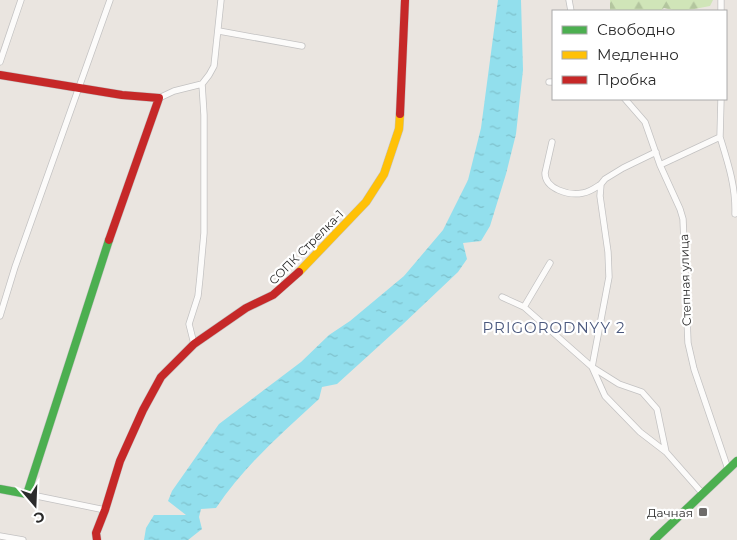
<svg xmlns="http://www.w3.org/2000/svg" width="737" height="540" font-family="Montserrat,sans-serif">
<defs>
<pattern id="forest-firs" width="22" height="20" patternUnits="userSpaceOnUse" patternTransform="scale(1.25)"><rect width="22" height="20" fill="#d0e5b8"/><path d="M5 1l3.5 6h-7zM16 11l3.5 6h-7z" fill="#b3c59e"/></pattern>
<pattern id="water-ripples" width="26" height="14" patternUnits="userSpaceOnUse" patternTransform="scale(1.25)"><rect width="26" height="14" fill="#92dfed"/><path d="M2 4q2-2 4 0t4 0M15 11q2-2 4 0t4 0" fill="none" stroke="#7ec0cb"/></pattern>
</defs>
<rect width="100%" height="100%" fill="#eae5e0"/>
<path fill="url(#forest-firs)" d="M610,0h103l-3,6c-16,3 -31,7 -46,2l-4,3h-22l-1,-1 -27,1z"/>
<path fill="url(#water-ripples)" d="M498,0h23l2,70 -7,64 -10,40 -16,52 -9,15 -18,2 4,16 -9,13 -56,53 -65,59 -15,3 -3,12c-37,34 -75,67 -103,109l-15,1 -2,8 3,12 -14,11h-44l2,-12 8,-13h32l-18,-14 4,-10 47,-67 82,-62 28,-27 21,-14 54,-45 39,-46 25,-50 13,-52z"/>
<g fill="none" stroke-linecap="round" stroke-linejoin="round">
<defs>
<path id="street" d="M569,0l2,11
M721,0v11
M219,31l83,15
M0,62l21,-62
M549,82h4
M159,98l15,-7 28,-7 7,-9 5,-9 7,-66
M625,99l20,23 15,43 20,44 3,10 5,124 6,26 34,100
M720,137c8,26 16,50 15,77
M552,142l-7,31c0,16 24,23 38,20 7,-1 12,-5 18,-9
M656,152l-33,16 -18,11 -4,5 -1,12 8,56 1,25 -17,90 13,29 35,36 26,20
M660,165l60,-28 1,-38
M502,297l22,10 68,60 27,17 23,8 15,17 9,43 37,42
M524,307l26,-44
M0,316l15,-49 95,-267
M194,344l-5,-20 9,-28 2,-19 4,-44v-118l-2,-31
M27,494l78,16
M0,536l23,4"/>
<path id="fast" d="M0,489l27,5 82,-254
M654,540l83,-79"/>
<path id="slow" d="M299,272l67,-70 18,-28 15,-45 1,-15"/>
<path id="jam" d="M0,75l122,20 37,3 -50,142
M400,114l5,-114
M97,540l-1,-7 9,-23 15,-49 23,-51 18,-33 33,-33 52,-36 27,-13 26,-23"/>
</defs>
<use href="#street" stroke="#c3c2c2" stroke-width="7"/>
<use href="#fast" stroke="#c3c2c2" stroke-width="9"/>
<use href="#slow" stroke="#c3c2c2" stroke-width="9"/>
<use href="#jam" stroke="#c3c2c2" stroke-width="9"/>
<use href="#street" stroke="#fcfbfa" stroke-width="5.5"/>
<use href="#fast" stroke="#4caf50" stroke-width="8"/>
<use href="#slow" stroke="#ffc107" stroke-width="8"/>
<use href="#jam" stroke="#c62828" stroke-width="8"/>
</g>
<rect fill="#6e6c6a" stroke="#fff" stroke-width="2" x="698" y="507" width="10" height="10" rx="2.5"/>
<g text-anchor="middle" dominant-baseline="central" stroke-width="4.5" stroke-linejoin="round" paint-order="stroke">
<g font-size="12" fill="#2b2b2b" stroke="#fff">
<text transform="translate(306 247) rotate(-45)">СОПК Стрелка-1</text>
<text transform="translate(685 280) rotate(-92)">Степная улица</text>
</g>
<g font-size="12" fill="#2b2b2b" stroke="#fff" text-anchor="end">
<text x="693" y="512">Дачная</text>
</g>
<g font-size="15" letter-spacing="1" fill="#4a587d" stroke="#fff">
<text x="554" y="327">PRIGORODNYY 2</text>
</g>
</g>
<rect x="552" y="10" width="175" height="90" fill="#ffffff" stroke="#aaaaaa"/>
<rect x="562" y="26" width="25" height="8" fill="#4caf50" stroke="#aaaaaa"/>
<text x="597" y="35" font-size="15" fill="#2b2b2b">Свободно</text>
<rect x="562" y="51" width="25" height="8" fill="#ffc107" stroke="#aaaaaa"/>
<text x="597" y="60" font-size="15" fill="#2b2b2b">Медленно</text>
<rect x="562" y="76" width="25" height="8" fill="#c62828" stroke="#aaaaaa"/>
<text x="597" y="85" font-size="15" fill="#2b2b2b">Пробка</text>
<g transform="translate(35 505) rotate(161)" stroke="#ffffff" stroke-width="4" paint-order="stroke">
<path d="M0-4L9 19L0 12L-9 19Z" fill="#2b2b2b"/>
<text y="-8" font-size="14" font-weight="bold" text-anchor="middle" fill="#2b2b2b">С</text>
</g>
</svg>
